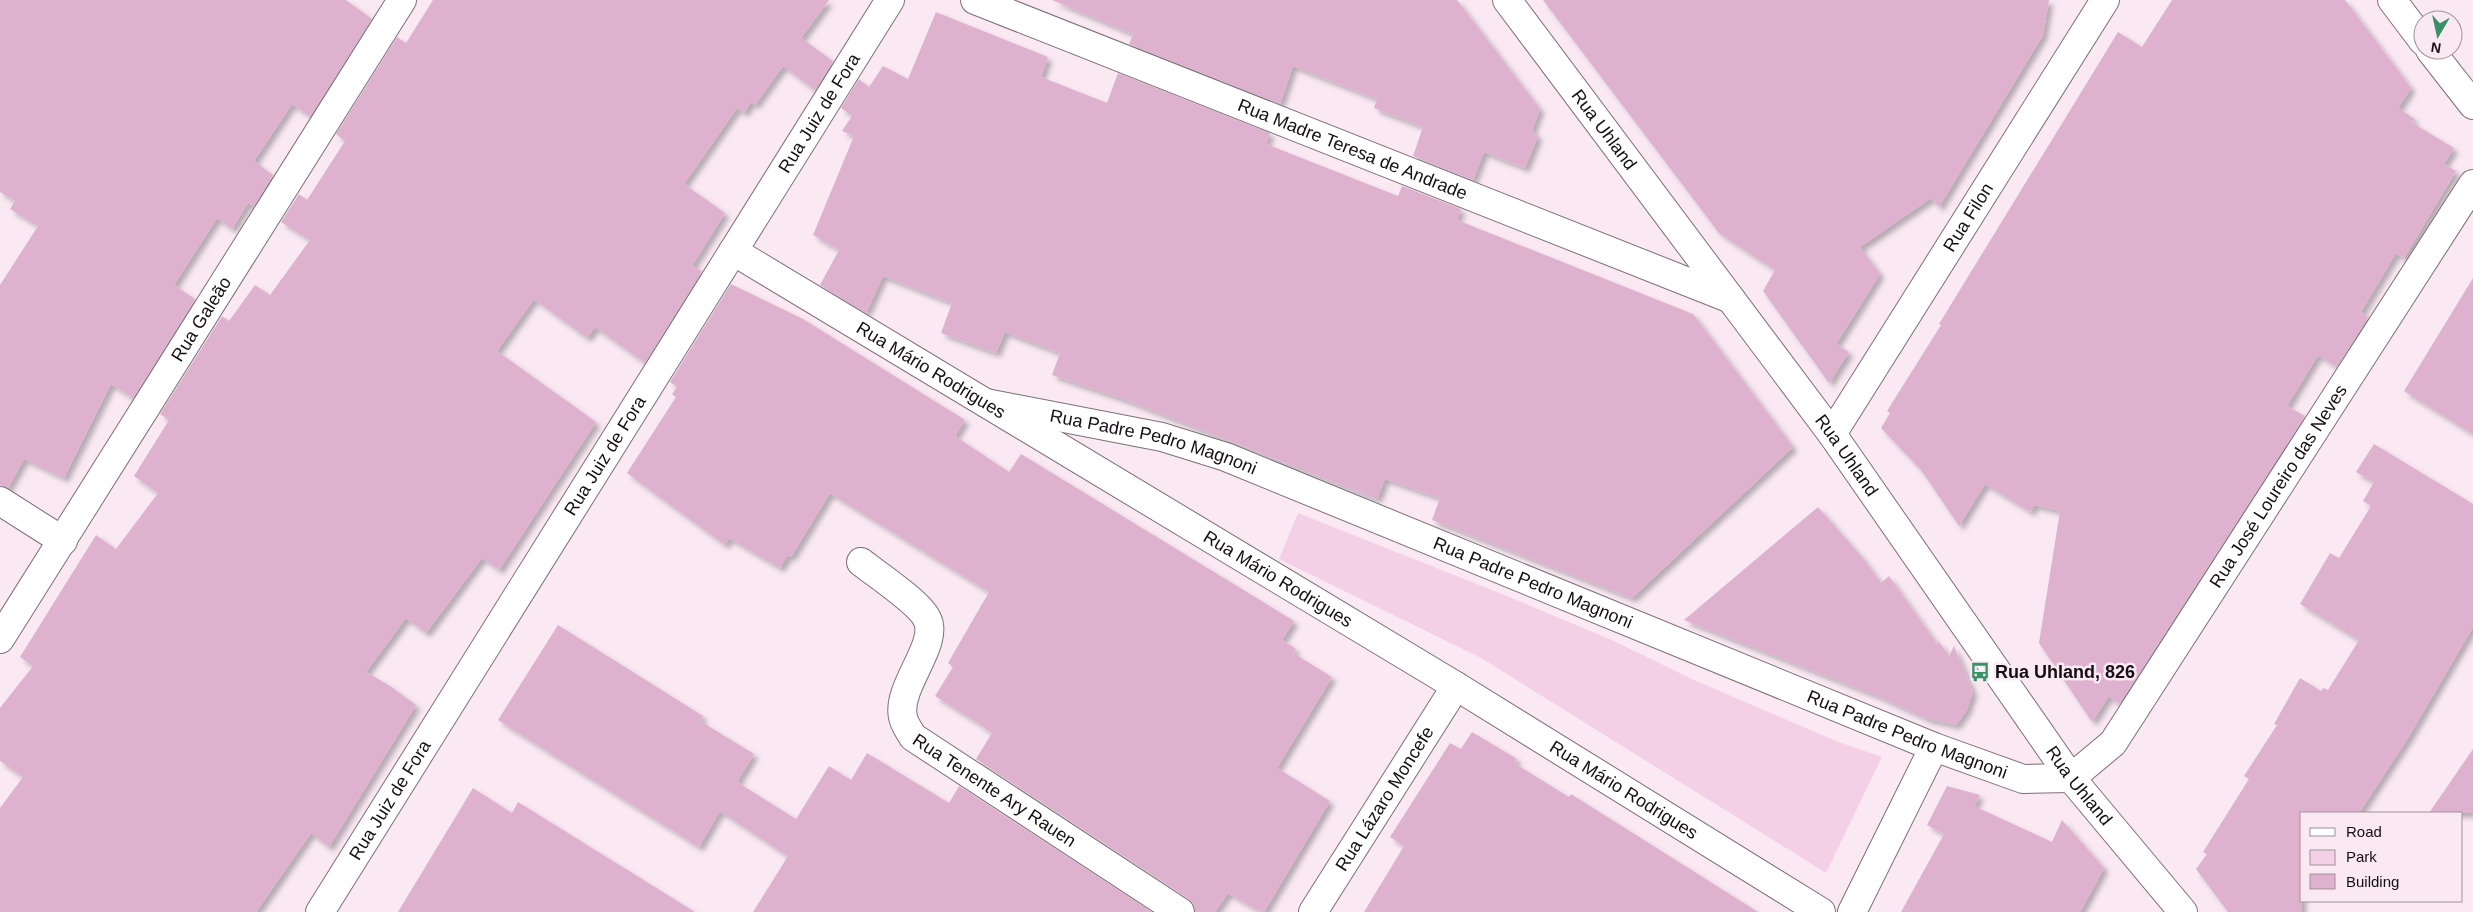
<svg xmlns="http://www.w3.org/2000/svg" width="2473" height="912" font-family="Arial,sans-serif">
<defs>
<filter id="shadow"><feDropShadow dx="4.5" dy="4.5" stdDeviation="2.5" flood-color="#0004"/></filter>
</defs>
<rect width="100%" height="100%" fill="#fae9f3"/>
<path fill="#f4d0e7" d="M1298,513l209,83 107,45 78,38 144,62 46,16 -56,116 -345,-215 -202,-99z"/>
<path fill="#deb1cf" filter="url(#shadow)" d="M0,0h346l26,19 -62,97 -18,-12 -38,57 19,14 -19,31 -6,-3 -16,26 -15,-11 -43,67 21,14 -62,99 -22,-14 -47,94 -40,-19 -16,29 -8,-3v-200l38,-59 -28,-17 5,-8 -15,-9z
M433,0h396l-28,38 32,23 -18,29 -32,-24 -28,39 -4,-3 -7,11 -7,-5 -53,76 41,29 -33,53 10,5 -57,92 -50,-36 -8,11 -53,-39 -37,52 99,71 -97,148 -17,-12 -56,75 -20,-15 -40,54 24,14 26,19 -87,142 -18,-14 -55,79h-256v-104l23,-31 -23,-16v-53l33,-42 -13,-9 76,-122 20,14 42,-56 -24,-17 35,-56 -9,-6 62,-98 7,5 26,-36 15,10 40,-55 -29,-18 18,-28 8,6 38,-59 -9,-7 61,-97 9,6z
M1052,0h405l83,109 -8,21 6,6 -13,32 -41,-16 -11,28 -60,-24 10,-29 -49,-19 3,-9 -84,-33 -13,38 -151,-60 4,-10z
M1543,0h506l-6,35 -104,172 -8,-9 -71,49 20,27 -44,70 13,8 -20,31 -66,-92 12,-21 -56,-37z
M2172,0h173l66,88 -13,20 17,11 -4,3 43,26 -10,16 12,7 -52,87 -8,-5 -35,59 7,5 -31,50 -19,-12 -31,51 18,10 -186,288 -10,-8 -17,26 -53,-79 21,-132 -26,-6 -3,7 -46,-28 -26,42 -38,-56 -40,-42 9,-15 -3,-2 54,-86 -2,-1 179,-292 24,15z
M936,12l112,45 -7,20 66,26 11,-30 152,60 -4,11 132,52 4,-10 59,23 -4,11 236,94 100,133 -161,151 -200,-78 8,-22 -55,-19 -8,20 -251,-99 -74,-25 8,-22 -55,-21 -9,21 -55,-20 11,-30 -69,-27 -17,37 -46,-28 19,-35 -26,-15 41,-99 -12,-5 10,-15 -11,-8 18,-29 10,8 14,-21 25,13z
M2473,278v156l-69,-43z
M731,284l72,35 162,101 -10,16 54,36 12,-18 273,167 -12,19 14,9 -3,4 39,24 -55,91 53,33 -66,111h-3l-33,-19 -13,19h-20l-1,-7 -5,-6 -213,-140 16,-26 -12,-8v-1l-45,-28 18,-29 -5,-4 41,-71 -159,-99 -39,64 -3,-2 -8,13 -51,-30 -4,7 -98,-72 49,-76 -4,-3 5,-7 -7,-5z
M2374,444l99,60v123l-65,111 -49,75h-57v99h-74l-32,-43 11,-15 -4,-2 46,-73 -5,-3 33,-51 -3,-1 26,-46 21,13 2,-3 5,2 31,-50 -59,-36 30,-51 9,5 32,-52 -8,-5 11,-19 -18,-10z
M1818,507l44,50 19,26 8,-7 48,68 2,-2 10,14 5,-10 19,46 -6,18 -11,15 -28,-6 -48,-22 -196,-77z
M558,625l145,91 -3,5 54,33 -17,28 59,37 33,-53 22,14 16,-27 82,50 10,-17 193,126h-399l35,-56 -68,-45 -21,36 -201,-127z
M1472,732l45,27 -3,4 55,34 2,-3 187,118h-394l40,-66 -14,-9 60,-94 11,6z
M2473,749v64h-44z
M1947,786l33,9 -6,11 78,36 10,-22 42,48 -24,44h-179l43,-78 -17,-9z
M473,788l39,25 6,-11 177,110h-297z"/>
<g fill="none" stroke-linecap="round" stroke-linejoin="round">
<defs>
<g id="street">
<path id="s1" d="M975,0l756,299"/>
<path d="M2392,0l31,41"/>
<path d="M2430,50l43,55"/>
<path id="s2" d="M733,251l723,435 365,226"/>
<path id="s3" d="M986,403l176,34 64,20 708,290 89,32 48,-1 42,-35 360,-559"/>
<path id="s4" d="M1832,434l273,-434"/>
<path d="M0,501l63,40"/>
<path id="s5" d="M861,562c15,12 59,41 66,57 13,25 -31,68 -24,98 1,7 6,13 10,20l267,175"/>
<path id="s6" d="M0,639l402,-639"/>
<path id="s7" d="M1313,912l143,-226"/>
<path d="M1852,912l82,-165"/>
</g>
<g id="secondary">
<path id="s8" d="M1507,0l325,434 239,344 112,134"/>
<path id="s9" d="M320,912l570,-912"/>
</g>
</defs>
<use href="#street" stroke="#7d6e78" stroke-width="30"/>
<use href="#secondary" stroke="#7d6e78" stroke-width="30"/>
<use href="#street" stroke="#fff" stroke-width="28"/>
<use href="#secondary" stroke="#fff" stroke-width="28"/>
</g>
<defs>
<symbol id="bus-bare" viewBox="-9 -9 18 18"><path d="M-5-6H5V4H4V6H2V4H-2V6H-4V4H-5ZM-3.5-4V0h7V-4ZM-3.5 1.2v1.5H-2V1.2ZM2 1.2v1.5H3.5V1.2Z" fill="#399167" stroke="#fae9f3" stroke-width="2.5" paint-order="stroke"/></symbol>
</defs>
<g fill-rule="evenodd">
<use href="#bus-bare" x="1966" y="658" width="28" height="28"/>
</g>
<g text-anchor="middle" dominant-baseline="central" stroke-width="5" stroke-linejoin="round" paint-order="stroke">
<g font-size="18" fill="#140f12" stroke="#fae9f3">
<text stroke="none"><textPath href="#s9" startOffset="942">Rua Juiz de Fora</textPath></text>
<text stroke="none"><textPath href="#s8" startOffset="162">Rua Uhland</textPath></text>
<text stroke="none"><textPath href="#s1" startOffset="406">Rua Madre Teresa de Andrade</textPath></text>
<text stroke="none"><textPath href="#s4" startOffset="256">Rua Filon</textPath></text>
<text stroke="none"><textPath href="#s6" startOffset="378">Rua Galeão</textPath></text>
<text stroke="none"><textPath href="#s2" startOffset="231">Rua Mário Rodrigues</textPath></text>
<text stroke="none"><textPath href="#s3" startOffset="172">Rua Padre Pedro Magnoni</textPath></text>
<text stroke="none"><textPath href="#s8" startOffset="568">Rua Uhland</textPath></text>
<text stroke="none"><textPath href="#s9" startOffset="538">Rua Juiz de Fora</textPath></text>
<text stroke="none"><textPath href="#s3" startOffset="1514">Rua José Loureiro das Neves</textPath></text>
<text stroke="none"><textPath href="#s2" startOffset="636">Rua Mário Rodrigues</textPath></text>
<text stroke="none"><textPath href="#s3" startOffset="578">Rua Padre Pedro Magnoni</textPath></text>
<text stroke="none"><textPath href="#s3" startOffset="982">Rua Padre Pedro Magnoni</textPath></text>
<text stroke="none"><textPath href="#s8" startOffset="972">Rua Uhland</textPath></text>
<text stroke="none"><textPath href="#s5" startOffset="311">Rua Tenente Ary Rauen</textPath></text>
<text stroke="none"><textPath href="#s2" startOffset="1041">Rua Mário Rodrigues</textPath></text>
<text stroke="none"><textPath href="#s7" startOffset="134">Rua Lázaro Moncefe</textPath></text>
<text stroke="none"><textPath href="#s9" startOffset="132">Rua Juiz de Fora</textPath></text>
</g>
<g font-size="18" font-weight="bold" fill="#140f12" stroke="#fae9f3" text-anchor="start">
<text x="1995" y="672">Rua Uhland, 826</text>
</g>
</g>
<rect x="2300" y="812" width="162" height="90" fill="#fae9f3" stroke="#9e9299"/>
<rect x="2310" y="828" width="25" height="8" fill="#ffffff" stroke="#9e9299"/>
<text x="2346" y="837" font-size="15" fill="#140f12">Road</text>
<rect x="2310" y="850" width="25" height="15" fill="#f4d0e7" stroke="#9e9299"/>
<text x="2346" y="862" font-size="15" fill="#140f12">Park</text>
<rect x="2310" y="874" width="25" height="15" fill="#deb1cf" stroke="#9e9299"/>
<text x="2346" y="887" font-size="15" fill="#140f12">Building</text>
<g transform="translate(2438 35) rotate(189)"><circle r="24" fill="#fae9f3" stroke="#9e9299"/>
<path d="M0-4L9 19L0 12L-9 19Z" fill="#399167"/>
<text y="-8" font-size="14" font-weight="bold" text-anchor="middle" fill="#140f12">N</text>
</g>
</svg>
